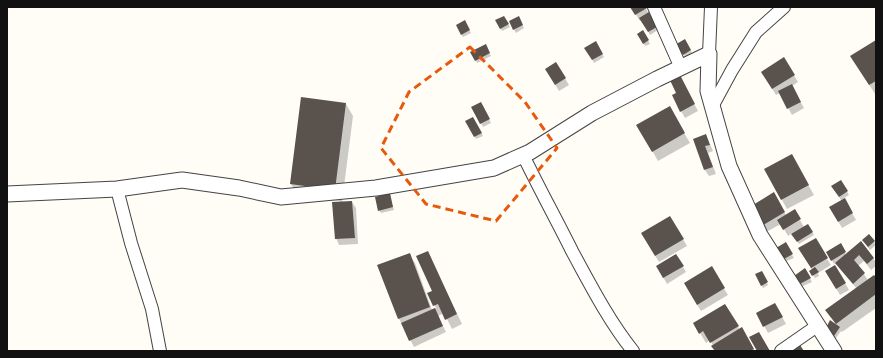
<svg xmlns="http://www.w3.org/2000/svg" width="883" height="358" font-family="'Libre Baskerville',serif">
<rect width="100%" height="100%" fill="#fffdf5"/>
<path fill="#0003" d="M631,7h14l13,23 -8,5 -8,-15 -2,1z
M504,17l6,10 -8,4 -5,-10z
M518,17l6,11 -8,5 -6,-11z
M465,22l6,11 -8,4 -6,-11z
M643,31l7,13 -5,2 -7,-12z
M684,40l8,13 -7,4 -2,-4 -3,2 -5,-9z
M595,43l9,14 -10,6 -8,-15z
M876,43v51h-1l-18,-28z
M485,45l6,11 -14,7 -5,-10z
M784,59l14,23 -6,4 12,22 -12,7 -12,-22 -4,2 -14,-23z
M556,63l13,22 -10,6 -13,-22z
M682,81l16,30 -13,7 -4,-7 -3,-18z
M481,103l10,20 -8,4 -10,-20z
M346,104l7,12 -11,86h10l4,6 2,36 -19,1 -3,-7 4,-37 -42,-5 -7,-12z
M669,107l21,36 -32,18 -20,-36z
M473,118l10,18 -7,3 -9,-18z
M706,135l7,16 -5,2 8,21 -7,2 -4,-6 -11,-31z
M797,165l17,30 -27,14 -22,-40z
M841,182l8,13 -5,3 12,22 -14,8 -11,-20 11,-6 -5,-9z
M773,193l13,22 8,-5 10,17 4,-2 6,10 -15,9 -7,-11 -4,3 -7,-12 -17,9 -15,-25z
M389,195l5,15 -13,3 -2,-3z
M670,217l17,29 -28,16 -17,-28z
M869,235l7,10 -6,5 -5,-7z
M815,240l16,25 -13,8 1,3 -4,2 -5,-7 2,-1 -12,-21z
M860,243l16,19v4l-5,4 -7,-9 -6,5 10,14 8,-2v30l-34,24 -1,-1 -7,10 -6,-8 9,-7 -10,-16 30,-21 -17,-20 -4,-7 -2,2 -7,-12 13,-8 6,11z
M785,244l9,14 -10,4 -7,-14z
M427,252l35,72 -10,5 -8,-16 -6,3 8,16 -32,15 -15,-28 -20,-54 30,-11 6,9 17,47 4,-2 -8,-14 5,-2z
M676,255l10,17 -19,12 -10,-18z
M835,266l14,24 -9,5 -14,-24z
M711,268l17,27 -27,16 -16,-27z
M805,270l7,12 -11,5 -6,-11z
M761,272l7,13 -5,3 -7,-13z
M775,304l11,20 -18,9 -11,-20z
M725,305l15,25 1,-1 14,22h-39l-6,-11 -4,3 -12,-20z"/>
<path fill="#5a524d" d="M630,7h16l1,1 -12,7z
M649,12l8,15 -9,5 -9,-14z
M504,16l5,8 -9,5 -5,-9z
M519,16l4,9 -10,5 -4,-9z
M465,20l5,10 -9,5 -5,-10z
M643,30l6,10 -6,4 -6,-10z
M685,39l6,11 -8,5 -3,-4 -2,1 -5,-6z
M876,40v41l-7,4 -19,-29z
M596,41l7,13 -11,6 -8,-12z
M486,44l4,9 -15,8 -5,-9z
M784,57l11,18 -23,14 -11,-17z
M556,62l10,16 -11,7 -10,-16z
M679,73l16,31 -15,8 -8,-17 4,-2 -7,-15z
M792,84l9,18 -14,7 -9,-18z
M301,97l45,6 -11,87 -45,-6z
M481,102l9,17 -10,5 -9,-17z
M670,106l15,27 -33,19 -16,-27z
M473,117l9,16 -8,4 -9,-16z
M706,134l4,11 -5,1 8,21 -9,3 -11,-31z
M792,154l17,31 -28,15 -17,-31z
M841,180l7,11 -9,6 -8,-11z
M774,192l11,20 -25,15 -12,-19z
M390,193l3,14 -15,4 -3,-14z
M845,198l8,15 -15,9 -9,-15z
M352,201l3,37 -20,1 -3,-37z
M795,209l6,10 -18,11 -6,-10z
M670,216l14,23 -29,17 -14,-23z
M808,224l5,8 -16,10 -6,-8z
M869,234l6,7 -7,6 -6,-7z
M816,238l12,20 -17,10 -13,-20z
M861,241l13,17 -7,6 -8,-9 -5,5 11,13 -12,11 -18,-21z
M786,242l7,12 -11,6 -6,-12z
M841,243l5,9 -15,9 -5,-9z
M428,251l29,63 -12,6 -7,-16 -5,2 -6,-13 5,-2 -16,-35z
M410,253l20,54 -32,12 -21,-54z
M676,254l8,12 -21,12 -7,-12z
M835,265l11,18 -10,6 -11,-18z
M712,266l13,22 -28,17 -13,-22z
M815,267l4,5 -7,4 -3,-5z
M805,268l6,10 -13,7 -4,-9z
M762,271l6,11 -7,4 -6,-12z
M874,275l2,2v17l-40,30 -11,-14z
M775,303l8,14 -20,10 -7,-14z
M725,304l14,22 -29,17 -7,-12 -4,3 -6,-11z
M435,308l8,18 -34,15 -8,-18z
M830,320l10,7 -8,12 -7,-9z
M742,327l12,22 -4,2h-35l-4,-5z
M759,332l11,19h-13l-8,-14z
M800,345l4,6h-10l-1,-1z"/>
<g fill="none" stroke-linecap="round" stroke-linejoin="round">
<defs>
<path id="minor" d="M654,7l27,61
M709,54l2,-47
M712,107l20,-37 24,-38 28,-25
M523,155c16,33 33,64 49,96 19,35 37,70 61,100
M117,189l14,54 21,66 8,42
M781,351l36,-25"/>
<path id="tertiary" d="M7,194l110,-5 65,-9 57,8 42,9 95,-9 118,-20 36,-16 62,-39 65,-34 52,-25 -1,37 21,75 31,69 74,116"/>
</defs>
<use href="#minor" stroke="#444" stroke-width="14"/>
<use href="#tertiary" stroke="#444" stroke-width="17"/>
<use href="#minor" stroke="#fff" stroke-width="12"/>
<use href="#tertiary" stroke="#fff" stroke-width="15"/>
</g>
<path fill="none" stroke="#e8590c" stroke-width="3" stroke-dasharray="8 5" stroke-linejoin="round" d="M470,47l55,55 32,46 -61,73 -70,-17 -45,-56 28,-56z"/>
<rect width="883" height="358" fill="none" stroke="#111111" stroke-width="16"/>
</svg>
